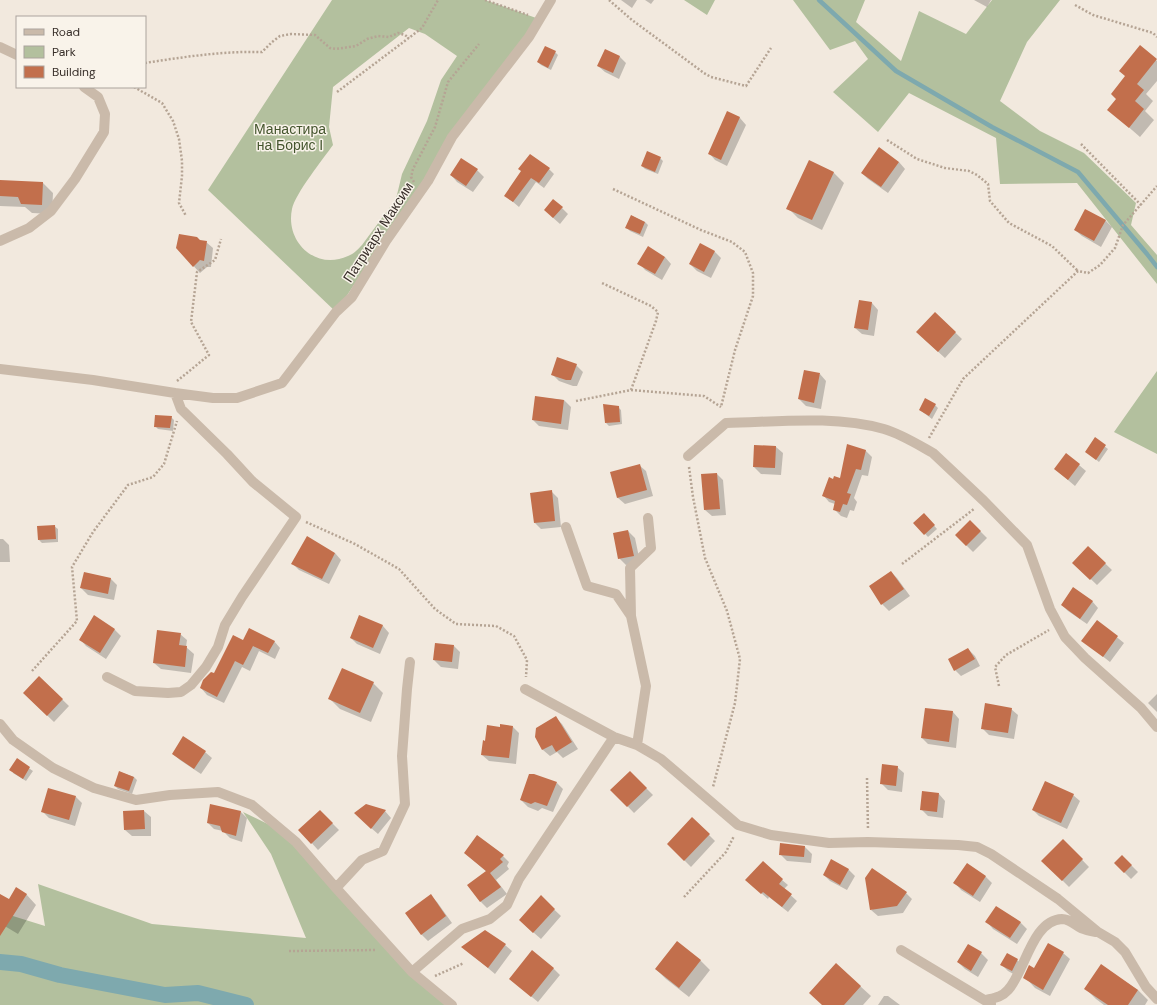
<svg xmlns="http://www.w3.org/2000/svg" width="1157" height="1005" font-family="'DM Sans',sans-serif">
<rect width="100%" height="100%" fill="#f2e9de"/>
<path fill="#b3c09e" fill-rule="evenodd" d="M332,0h153l54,19 -87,118 -116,175 -128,-122zM409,28l16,6 32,22 -16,24 -14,41 -25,53 -6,25 -34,46c-4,4 -8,9 -14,11 -32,15 -63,-14 -56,-47 3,-15 31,-50 41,-64l-4,-18 4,-40z
M684,0h31l-8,15z
M793,0h72l-9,22 45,39 18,-50 47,23 26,-34h68l-33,42 -27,59 40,30 44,22 52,50 -5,22 26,30v29l-80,-101 -77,1 -4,-46 -87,-45 -31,39 -45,-40 35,-33 -13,-18 -25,9z
M1157,371v83l-43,-22z
M243,812l39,19 167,174h-449v-93l45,14 -7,-42 114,40 154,14 -35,-84z"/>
<path fill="#0003" d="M621,0h16l-5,8z
M645,0h9l-3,4z
M974,0h17l-4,7z
M1140,46l17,15v20l-11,13 7,7 -8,10 9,9 -14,17 -31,-27 8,-11z
M605,50l15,7 6,6 -7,16 -14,-7 -7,-6z
M555,52l3,3 -7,15 -10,-5 -3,-3z
M728,113l12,5 6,7 -19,41 -12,-6 -6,-7z
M660,158l3,3 -5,13 -13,-5 -3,-3z
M462,160l15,10 7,7 -11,15 -16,-10 -6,-7z
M809,161l25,12 10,10 -22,47 -24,-12 -10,-10z
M899,162l6,7 -17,24 -20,-14 -6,-6z
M549,169l5,5 -10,14 -8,-6 -17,25 -13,-11 16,-25z
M0,181l43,2 10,10 -1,21 -20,-1 -7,-6 -25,-1z
M562,208l6,6 -8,10 -9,-8z
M1086,210l20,11 6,6 -11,20 -19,-11 -7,-6z
M632,216l13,6 3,3 -5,12 -13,-6 -3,-3z
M199,241l7,1 7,6 -2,19h-4l-7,6 -23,-25z
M700,244l15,8 6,6 -10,20 -14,-7 -7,-7z
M665,257l6,7 -9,16 -17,-10 -6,-7z
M860,301l12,2 6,7 -4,26 -12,-2 -7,-6z
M935,313l27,26 -17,19 -21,-19z
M576,365l7,7 -6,14h-4l-14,-5 -7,-7z
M820,374l6,7 -5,28 -15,-3 -7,-7z
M536,397l28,3 7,7 -3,23 -29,-4 -6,-6z
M935,405l3,3 -6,11 -12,-9z
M618,407l3,3 1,14 -13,2 -3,-3z
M171,417l3,3 -1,11 -15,-2 -3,-3z
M1095,439l13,10 -9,13 -10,-8z
M755,446l21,1 7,6 -2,22 -20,-1 -7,-7z
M865,450l7,7 -4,19 -6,-1 -8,23 3,4 -3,9 -4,-1 -3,8 -6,-2 -7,-7 1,-5 -6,-2 -6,-7 11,-15 6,-1z
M639,465l7,6 7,25 -28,8 -7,-6 -7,-25z
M1079,465l7,6 -11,15 -20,-17z
M717,474l6,6 3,35 -14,1 -7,-6z
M551,491l7,7 3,29 -20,2 -6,-6z
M924,514l13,15 -9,8 -13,-14z
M970,521l17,17 -14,14 -17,-17z
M54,526l4,3v13l-16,1 -3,-3z
M628,531l7,7 5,24 -14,3 -7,-7z
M0,539h3l6,6 1,17h-10z
M1088,547l24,23 -15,15 -23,-22z
M335,553l6,7 -12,24 -30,-14 -6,-6z
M891,572l6,6 13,18 -21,15 -7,-7 -12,-17z
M111,579l6,6 -3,15 -26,-5 -7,-7z
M1092,601l6,7 -11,16 -19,-13 -6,-6z
M94,617l21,13 6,6 -15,23 -20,-13 -6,-7z
M360,617l23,9 6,7 -9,21 -23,-10 -6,-6z
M1097,621l27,22 -14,19 -27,-21z
M180,634l7,6 -1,7 8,7 -3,19 -30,-4 -7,-6z
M274,641l6,7 -5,11 -16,-8 -9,20 -8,-4 -18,36 -17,-8 -6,-7 14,-13 28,-33z
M454,646l6,6 -2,17 -17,-2 -7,-7z
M968,649l7,7 5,10 -19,10 -6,-6z
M39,677l30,29 -15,16 -30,-29z
M373,683l10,10 -12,29 -31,-13 -10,-10z
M1157,694v18l-9,-9z
M926,709l27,3 6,7 -3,29 -28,-4 -6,-6z
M1011,709l7,6 -4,24 -25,-4 -7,-7z
M555,717l7,7 16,25 -15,9 -6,-6 -7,4 -7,-6 -7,-13z
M513,727l6,6 -3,31 -27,-3 -7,-6 4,-13 14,-14z
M205,752l7,6 -11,16 -21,-14 -7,-6z
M17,760l16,11 -7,10 -13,-8z
M897,767l7,6 -2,19 -14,-2 -7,-7z
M120,772l14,5 3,3 -5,14 -14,-5 -3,-3z
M630,772l23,23 -19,18 -22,-23z
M557,783l6,6 -10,23 -11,-4 -4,3 -10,-4 -7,-7z
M939,794l6,7 -2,17 -15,-2 -7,-7z
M1073,795l7,6 -13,28 -28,-13 -6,-6z
M76,797l6,6 -7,23 -26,-8 -7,-7z
M366,805l19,6 6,7 -13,16 -16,-14z
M144,811l7,6v19h-19l-7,-6 -1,-18z
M320,811l19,19 -21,20 -18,-20z
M241,812l6,6 -5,24 -12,-4 -7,-7 -9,-2 -6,-6z
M692,818l23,23 -24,26 -23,-23z
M1063,840l26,27 -20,20 -26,-26z
M781,844l24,3 7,7 -1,9 -24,-2 -7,-7z
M465,853l38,3 6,6 -2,4 2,3 -13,11 11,14 -20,14 -6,-6 -12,-17 18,-13z
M1122,856l16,16 -7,7 -16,-16z
M967,864l19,13 6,6 -12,19 -19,-12 -6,-7z
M848,869l7,7 -8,14 -17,-9 -6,-6z
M782,880l6,5 -4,4 13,12 -9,11 -19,-15 -1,2 -16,-14z
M906,893l6,6 -9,14 -25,3 -7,-6z
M26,894l10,11 -18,29 -15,-9 -3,2v-32l9,5z
M430,895l7,7 15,21 -24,18 -7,-7z
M541,897l20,19 -20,23 -15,-13z
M987,922h33l7,7 -10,15 -24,-15z
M505,945l7,6 -17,23 -32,-27z
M968,945l13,8 7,7 -10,17 -13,-8 -7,-7z
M1063,953l7,6 -20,37 -15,-8 -10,-11 10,-7z
M700,960l10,10 -21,27 -23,-18 -10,-10z
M1017,960l7,6 -5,11 -11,-6 -7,-7z
M836,964l35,32 -8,9h-40z
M1101,966l37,24 10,10 -3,5h-41l-8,-6 -10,-10z
M553,968l7,7 -22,27 -28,-23z
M884,996h4l12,9h-22z"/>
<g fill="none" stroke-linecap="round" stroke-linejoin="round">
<path stroke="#7ea9ae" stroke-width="4.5" d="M819,0l77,71 96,56 86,45 69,82 10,13"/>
<path stroke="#7ea9ae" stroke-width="16" d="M0,962l21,2 39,11 105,20 33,-2 48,12"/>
</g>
<path fill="#c26f4c" d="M1140,45l17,14 -20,25 7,6 -9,11 9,8 -15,19 -22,-18 9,-11 -5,-5 14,-18 -6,-5z
M545,46l11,5 -8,17 -11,-6z
M605,49l15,7 -7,17 -16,-7z
M727,111l13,6 -19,43 -13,-6z
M879,147l20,15 -18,25 -20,-14z
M647,151l14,6 -6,15 -14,-6z
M530,154l20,14 -11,15 -8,-5 -18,24 -9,-6 17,-25 -3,-2z
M461,158l17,11 -12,17 -16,-11z
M809,160l25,12 -22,48 -26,-11z
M0,180l43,2 -1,23 -21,-1 -3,-7 -18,-1z
M553,199l10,8 -10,11 -9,-8z
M1085,209l21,11 -12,21 -20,-11z
M631,215l14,7 -5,12 -15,-6z
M179,234l18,3 3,3 7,1 -3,20 -4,-1 -7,7 -17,-19z
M700,243l15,8 -11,21 -15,-8z
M648,246l17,11 -10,17 -18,-10z
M859,300l13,2 -4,28 -14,-2z
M935,312l21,20 -18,20 -22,-20z
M557,357l20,7 -6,16h-5l-15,-5z
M804,370l16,3 -6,30 -16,-4z
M535,396l29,4 -3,24 -29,-4z
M925,398l11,6 -7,12 -10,-6z
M603,404l16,2 1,16 -15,1z
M155,415l17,1 -2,12 -16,-1z
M1095,437l11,8 -10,15 -11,-8z
M847,444l19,6 -5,20 -5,-1 -9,24 4,1 -4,11 -4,-1 -3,8 -7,-2 2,-9 -13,-5 7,-19 4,2 1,-3 6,2z
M754,445l22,1 -1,22 -22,-1z
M1066,453l14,11 -12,16 -14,-11z
M640,464l7,26 -30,8 -7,-26z
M717,473l3,36 -16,1 -3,-36z
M552,490l3,31 -21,2 -4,-30z
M924,513l11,12 -11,10 -11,-12z
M970,520l11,11 -15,15 -11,-11z
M55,525l1,14 -18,1 -1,-14z
M628,530l6,26 -16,3 -5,-26z
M307,536l28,17 -13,26 -31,-15z
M1088,546l18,17 -16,17 -18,-17z
M891,571l13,18 -23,16 -12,-19z
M84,572l27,6 -3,16 -28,-6z
M1073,587l20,14 -13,18 -19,-14z
M94,615l21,14 -15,24 -21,-13z
M359,615l24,10 -10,23 -23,-10z
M1097,620l21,16 -15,21 -22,-16z
M249,628l26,13 -7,12 -15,-7 -10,19 -8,-4 -18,36 -17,-9 3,-8 8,-8 3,1 19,-38 10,5z
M157,630l24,3 -2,12 8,1 -2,21 -32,-4z
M435,643l19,2 -2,17 -19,-2z
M968,648l7,11 -21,12 -6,-12z
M342,668l32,14 -14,31 -32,-14z
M39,676l24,23 -16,17 -24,-23z
M985,703l27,5 -4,25 -27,-4z
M925,708l28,3 -4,31 -28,-4z
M556,716l16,26 -16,10 -4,-7 -10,5 -7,-13 1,-9z
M500,724l13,2 -4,32 -28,-3 2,-15 2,1 2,-16 13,2z
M183,736l23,15 -12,18 -22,-15z
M17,758l13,9 -7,12 -14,-9z
M882,764l16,2 -2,20 -16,-2z
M119,771l15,6 -5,14 -15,-5z
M630,771l17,17 -20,19 -17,-17z
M529,774h5l23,8 -10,24 -12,-4 -4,2 -11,-4z
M1045,781l29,13 -13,29 -29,-13z
M48,788l28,8 -7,24 -28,-8z
M922,791l17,2 -2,19 -17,-2z
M210,804l31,7 -5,25 -14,-4 -2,-6 -13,-3z
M366,804l20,6 -15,19 -17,-16z
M144,810l1,19 -21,1 -1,-19z
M320,810l13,13 -22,21 -13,-14z
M692,817l18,17 -26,27 -17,-17z
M477,835l27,20 -4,4 3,3 -13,11 11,14 -21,15 -13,-17 19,-14 -22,-18z
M1063,839l20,20 -21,22 -21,-20z
M780,843l25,3 -1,11 -25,-2z
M1122,855l10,10 -8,8 -10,-10z
M831,859l18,10 -9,16 -17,-10z
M763,861l20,18 -4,5 13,10 -10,13 -19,-15 -2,2 -16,-14z
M967,863l19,13 -13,20 -20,-13z
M872,868l35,24 -10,14 -27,4 -5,-32z
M16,887l11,7 -27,42v-42l9,5z
M431,894l15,22 -25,19 -16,-22z
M541,895l14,14 -22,24 -14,-13z
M996,906l25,16 -11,16 -25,-16z
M485,930l21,14 -18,24 -27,-21z
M677,941l24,19 -22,28 -24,-19z
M1048,943l16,9 -21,38 -20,-12 6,-13 5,3z
M968,944l14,8 -11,19 -14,-9z
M532,950l22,18 -23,29 -22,-18z
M1007,953l11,6 -6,12 -12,-6z
M836,963l25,23 -17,19h-22l-13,-12z
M1101,964l37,26 -10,15h-20l-24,-16z"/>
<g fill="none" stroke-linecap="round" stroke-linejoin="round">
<path stroke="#b5a494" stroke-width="2.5" stroke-dasharray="2 2" stroke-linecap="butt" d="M485,0l43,15
M609,0l23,20 72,53 7,4 35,9 25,-38
M1075,5l18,10 60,18 4,4
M145,63c38,-6 78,-12 117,-11l10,-10 8,-6 11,-2 24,1 15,13 6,1 20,-3 11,-7 11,-3 11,1 9,-4 7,2 4,3
M134,87l28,16 11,18 6,18 3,22v15l-3,27 7,13
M337,92l85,-64 16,-28
M887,140l30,19 28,9 24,3 8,4 11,9 2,17 19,22 43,23 26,25
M1081,144l60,61
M414,182l-3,-5 2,-8 22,-42 13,-45 31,-38
M613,189l88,41 31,12 13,10 8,21v23l-18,54 -14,57
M177,381l32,-26 -18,-33 6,-50 18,-12 6,-21
M631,390l73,6 17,11
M576,401l55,-11 25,-69 2,-9 -7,-6 -49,-23
M929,438l34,-59 115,-108 10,2 12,-8 15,-17 8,-23 34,-39
M689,467l4,30 12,61 22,53 13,48 -5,44 -22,84
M306,522l49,22 44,25 36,40 21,15 40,2 18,10 13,24 -1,17
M902,564l72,-55
M32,671l45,-50 -5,-54 21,-35 35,-47 25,-8 11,-13 13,-43
M999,686l-4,-19 11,-12 43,-25
M867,778l1,52
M684,897l42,-45 8,-16
M289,951l87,-1
M435,976l29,-13"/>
<path stroke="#cabaaa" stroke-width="10" d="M0,47l17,8
M0,241l29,-13 22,-17 24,-32 29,-47 1,-18 -7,-17 -14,-10
M0,369l93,11 82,13 6,16 46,45 26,28 43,35 -54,80 -17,28 -7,22 -12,20 -15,18 -10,7 -13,1 -33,-2 -28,-14
M175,393l38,5h24l45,-15 54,-71 16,-15 34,-56 42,-60 24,-44 77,-100 22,-37
M688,456l38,-33c51,-1 107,-8 158,6 17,5 33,15 49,24l51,48 43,44 23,64 15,28 20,21 56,50 16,19
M566,527l21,59 29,8 15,22 15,70 -9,59
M631,616l-1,-48 21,-20 -3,-30
M525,689l89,48 23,8 24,14 77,66 33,10 58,8 39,-1 90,3 19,2 14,7 67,45 40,33 17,10 10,10 21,35 11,12
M0,724l13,16 40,28 41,20 42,12 34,-5 48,-3 34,13 44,37 40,46 76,84 40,33
M336,888l26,-28 21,-9 22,-47 -3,-48 5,-67 3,-27
M901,950l90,54
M412,972l50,-43 28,-10 17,-14 12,-26 95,-142
M986,1000c8,-2 16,-3 22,-10 17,-18 24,-70 54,-71 8,0 13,6 19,9 5,2 10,3 15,4"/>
</g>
<g text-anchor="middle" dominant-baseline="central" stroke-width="3" stroke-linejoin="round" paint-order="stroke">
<g font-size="14" fill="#44552e" stroke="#f9f3ea">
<text x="290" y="129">Манастира<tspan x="290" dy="16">на Борис І</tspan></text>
</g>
<g font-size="14" fill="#372e29" stroke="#f9f3ea">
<text transform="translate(378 232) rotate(-57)">Патриарх Максим</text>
</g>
</g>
<rect x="16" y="16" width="130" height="72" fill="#f9f3ea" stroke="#aba49d"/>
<rect x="24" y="29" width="20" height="6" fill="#cabaaa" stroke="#aba49d"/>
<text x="52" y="36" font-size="12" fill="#372e29">Road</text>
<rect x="24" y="46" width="20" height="12" fill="#b3c09e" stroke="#aba49d"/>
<text x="52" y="56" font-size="12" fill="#372e29">Park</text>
<rect x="24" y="66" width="20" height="12" fill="#c26f4c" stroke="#aba49d"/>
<text x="52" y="76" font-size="12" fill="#372e29">Building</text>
</svg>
